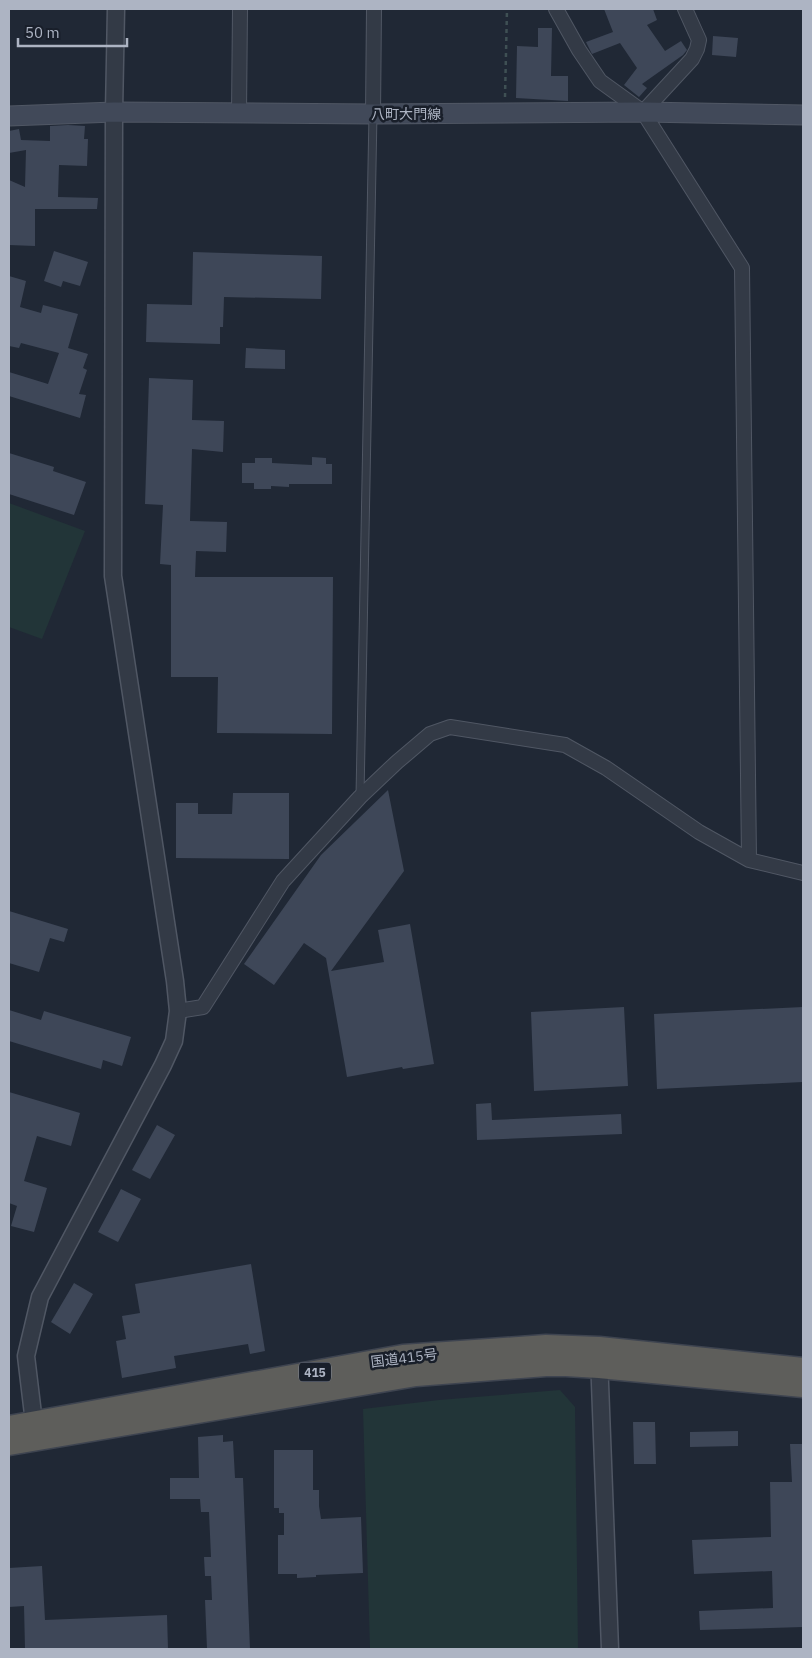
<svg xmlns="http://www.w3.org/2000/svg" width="812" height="1658" font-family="'IBM Plex Sans','Noto Sans JP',sans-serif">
<rect width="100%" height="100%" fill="#202835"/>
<path fill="#223538" d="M9,503l76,28 -43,108 -33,-12z
M560,1390l15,17 3,242h-208l-7,-240 76,-9z"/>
<path fill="#3e4758" d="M604,9h49l4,11 -10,5 18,26 16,-10 6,9 -4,5 -41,29 5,4 -8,9 -15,-12 13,-17 -17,-25 -28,11 -6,-12 27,-10z
M538,28h14l-1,48h17v25l-52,-3 1,-52 21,1z
M713,36l25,2 -2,19 -24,-2z
M68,125l17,1 -1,13h4l-1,27 -28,-1 -1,32 40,1 -1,11h-62v37l-26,-1v-65l16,7 1,-37 -17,3v-22l10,-2 2,11 29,1v-15z
M54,251l34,11 -8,24 -17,-5 -2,6 -17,-6z
M193,252l129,4 -1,43 -97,-2 -1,30h-3v17l-74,-2 1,-38 45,1z
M9,276l17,5 -6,26 21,6 2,-8 35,9 -10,34 20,6 -5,14 4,2 -8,24 7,1 -6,23 -71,-22v-24l39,12 11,-31 -38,-10 -2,5 -10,-2z
M246,348l39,2v19l-40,-1z
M149,378l44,2 -1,40 32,1 -1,31 -31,-3 -2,72 37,1 -1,30 -30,-1 -1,26h138l-1,157 -115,-1 1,-56h-47v-112l-11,-1 3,-59 -18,-1z
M9,453l45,14 -1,4 33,11 -12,33 -65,-21z
M312,457l14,1v6h6v20h-43v3l-18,-1v3h-17v-6h-12v-20h13v-5h17v5l40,2z
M388,790l16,81 -73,100 53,-9 -6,-32 32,-6 24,140 -31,5 -1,-2 -55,10 -21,-119 -22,-15 -30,42 -30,-21 77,-109z
M233,793h56v66l-113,-1v-55h22v11h34z
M9,911l59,18 -4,13 -14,-4 -11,34 -30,-9z
M624,1007l4,79 -94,5 -3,-79z
M803,1007v75l-146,7 -3,-75z
M9,1010l32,10 3,-9 87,26 -9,29 -19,-6 -2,9 -92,-28z
M9,1092l71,21 -9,33 -34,-10 -13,45 23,7 -13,44 -23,-6 6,-20 -8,-3z
M491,1103l1,17 129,-6 1,20 -145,6 -1,-36z
M157,1125l18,10 -25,44 -18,-9z
M121,1189l20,10 -23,43 -20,-10z
M251,1264l14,87 -15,3 -2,-10 -74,12 2,12 -54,10 -6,-37 10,-2 -4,-23 18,-3 -5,-29z
M74,1283l19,11 -23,40 -19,-12z
M633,1422h22l1,42h-22z
M738,1431v15l-48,1v-15z
M223,1435v7l10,-1 2,37h8l7,171h-43l-2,-49h7l-1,-24h-6l-1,-19h7l-2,-45h-8l-1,-13h-30v-21h29l-1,-41z
M790,1444h13v183l-103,3 -1,-19 74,-3 -1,-37 -78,3 -2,-34 79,-3 -1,-55h22z
M274,1450h39v40h6v16l2,13 40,-2 2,56 -47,2v2l-19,1v-4h-19v-39h6v-22h-5v-5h-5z
M42,1566l3,54 122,-5 1,34h-143l-1,-43 -15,1v-39z"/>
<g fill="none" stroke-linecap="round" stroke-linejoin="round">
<defs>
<path id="service" d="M360,796l13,-682"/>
<path id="minor" d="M556,9l23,41 21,31 43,31 99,156 7,592
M643,112l49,-53 5,-10 2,-9 -14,-31
M239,113l1,-104
M373,114l1,-105
M178,1011l25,-4 80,-126 77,-84 37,-35 33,-28 20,-7 115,18 41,23 93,64 50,28 54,13"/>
<path id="tertiary" d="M599,1357l11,292
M35,1431l-9,-75 14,-59 123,-232 11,-24 4,-30 -3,-30 -62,-405 1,-464 2,-103"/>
<path id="secondary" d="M9,116l105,-4 259,2 270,-2 160,3"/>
<path id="trunk" d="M9,1427l394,-71 143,-10 53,2 204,21
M9,1444l407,-69 130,-10h20l33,2 204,19"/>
</defs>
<use href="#service" stroke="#505764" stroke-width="9"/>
<use href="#minor" stroke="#505764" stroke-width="16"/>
<use href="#tertiary" stroke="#505764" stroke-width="19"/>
<use href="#secondary" stroke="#505764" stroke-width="21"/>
<use href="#trunk" stroke="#3e4450" stroke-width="25"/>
<path stroke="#3f5054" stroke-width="2.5" stroke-dasharray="4 4" stroke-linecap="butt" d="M505,97l2,-88"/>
<use href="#service" stroke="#333a46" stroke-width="7"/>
<use href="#minor" stroke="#333a46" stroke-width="14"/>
<use href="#tertiary" stroke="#333a46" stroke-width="16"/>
<use href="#secondary" stroke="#414959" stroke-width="19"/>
<use href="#trunk" stroke="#5e5e5b" stroke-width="22"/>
</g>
<g text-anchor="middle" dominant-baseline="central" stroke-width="5" stroke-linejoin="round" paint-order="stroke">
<rect fill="#191f2a" stroke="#818795" stroke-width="1" x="299" y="1362.5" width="32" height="19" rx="4"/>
<g font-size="12" font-weight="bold" fill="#adb4c3">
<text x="315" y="1372">415</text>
</g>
<g font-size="14" fill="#adb4c3" stroke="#191f2a">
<text x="406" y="114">八町大門線</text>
<text transform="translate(404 1358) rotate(-7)">国道415号</text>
</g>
</g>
<rect width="812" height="1658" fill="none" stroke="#adb4c3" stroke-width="20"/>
<path d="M18 38v8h109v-8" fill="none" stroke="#adb4c3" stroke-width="2.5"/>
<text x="25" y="38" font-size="15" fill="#adb4c3" stroke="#191f2a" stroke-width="4" paint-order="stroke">50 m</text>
</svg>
